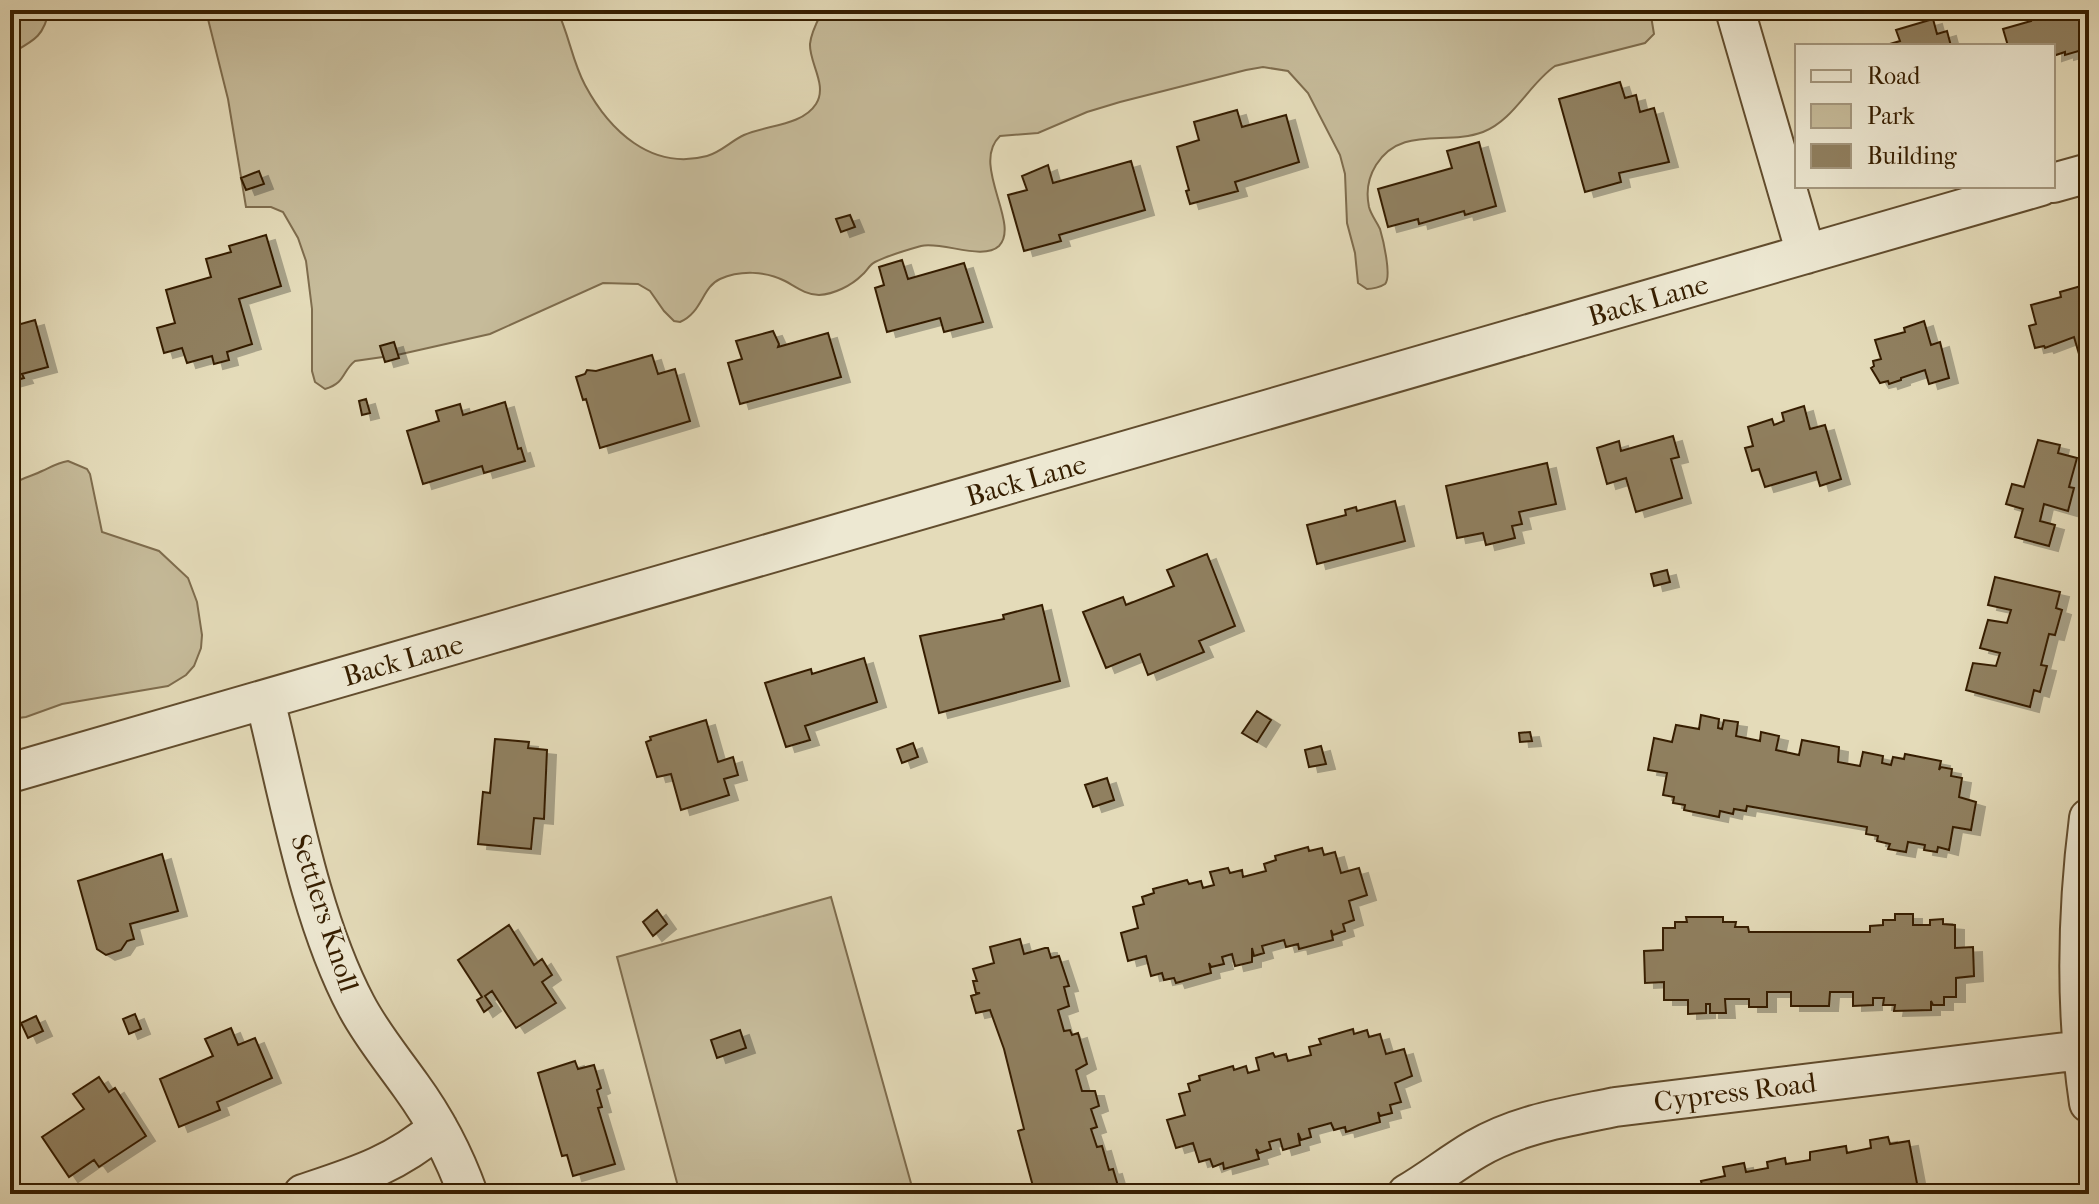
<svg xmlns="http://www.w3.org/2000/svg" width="2099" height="1204" font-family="'IM FELL French Canon',serif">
<defs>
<filter id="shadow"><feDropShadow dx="9" dy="5" stdDeviation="0" flood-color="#0004"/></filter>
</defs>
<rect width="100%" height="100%" fill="#e4dbb9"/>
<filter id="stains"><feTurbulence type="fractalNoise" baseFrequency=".0025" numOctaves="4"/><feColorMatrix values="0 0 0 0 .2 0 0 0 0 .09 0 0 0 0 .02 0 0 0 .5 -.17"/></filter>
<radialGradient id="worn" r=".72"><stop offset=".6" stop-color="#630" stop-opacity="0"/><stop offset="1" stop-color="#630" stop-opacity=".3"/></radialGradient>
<path fill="#c6bb9a" stroke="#7e6c4d" stroke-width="2" d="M10,10h39c-5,27 -16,31 -39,44z
M203,10h354c12,24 15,51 28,75 24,45 66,86 122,71 14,-4 24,-15 37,-21 22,-10 58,-9 72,-31 12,-19 -7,-41 -6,-60 1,-12 8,-24 13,-34h827l4,24 -9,9 -90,23c-26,18 -41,54 -72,66 -37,14 -82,-7 -107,33 -8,13 -10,28 -7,42 2,8 8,15 11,22 3,10 12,48 5,55 -4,3 -13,5 -18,5l-9,-6 -3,-30 -8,-30 -2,-49 -5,-19 -32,-62 -20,-22 -25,-4 -17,3 -126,32 -33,10 -49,21 -38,3c-30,28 21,88 -1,110 -16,15 -57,-5 -78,0 -14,4 -32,9 -46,16 -6,3 -8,9 -13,13 -11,11 -28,19 -43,20 -13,0 -23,-8 -34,-14 -19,-10 -45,-11 -65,-2 -18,8 -18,34 -40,43l-6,-1 -10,-10 -14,-20 -12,-7 -35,-1 -113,51 -93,21 -42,6c-13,10 -9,22 -30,28l-10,-7 -3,-11v-62l-6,-48 -8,-23 -15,-26 -12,-5h-25l-18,-108 -20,-80z
M68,461l19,8 3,5 12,58 57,19 29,27 9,24 5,33 -1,13 -7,18 -8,9 -18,11 -106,18 -36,13 -16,2v-233c14,-10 21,-9 32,-15 9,-4 15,-8 26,-10z
M831,897l83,297h-234l-63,-237z"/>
<path fill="#908060" stroke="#361e00" stroke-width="2" filter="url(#shadow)" d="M2028,10h24l1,4 15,-4h21v38l-24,7v-3l-12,4v-10h-45l-5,-17 28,-8z
M1933,19l4,15 10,-3 4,15h-68l17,-5 -4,-11z
M1620,82l5,16 11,-3 4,17 14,-4 15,54 -50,11 2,9 -36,10 -26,-93z
M1237,110l5,17 44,-12 13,47 -64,20 3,9 -48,13 -4,-13 3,-1 -12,-43 22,-7 -5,-18z
M1479,142l17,64 -31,9 -1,-4 -45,13 -1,-5 -30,8 -10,-38 74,-21 -5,-17z
M1131,161l14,49 -86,25 2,6 -37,10 -16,-56 19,-5 -5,-14 26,-11 5,18z
M259,171l5,13 -18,6 -5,-12z
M850,215l5,12 -14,5 -5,-13z
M266,235l15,51 -42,13 13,45 -25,8 2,8 -15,4 -2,-8 -25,7 -5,-15 -18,5 -7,-25 18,-5 -9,-33 45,-13 -5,-18 25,-7 -2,-6z
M902,260l6,19 56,-16 19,59 -39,10 -4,-14 -53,14 -12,-44 9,-3 -5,-18z
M2081,286l8,22v43l-10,3 -5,-17 -29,11 -1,-2 -9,2 -6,-22 7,-2 -5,-19 30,-8 -1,-5z
M35,320l13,47 -26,7 2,4 -14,4v-55z
M1924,321l7,24 9,-3 9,36 -20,6 -4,-14 -24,8v2l-12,4 -1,-3 -8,2 -9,-15 3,-2 -1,-5 8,-2 -6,-19 30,-8 -1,-4z
M773,331l6,13 -1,3 50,-14 13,44 -101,27 -12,-41 14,-4 -6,-18z
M394,342l5,16 -14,4 -5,-16z
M652,355l6,19 17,-5 15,52 -90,27 -14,-49 -3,1 -7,-23 9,-3 2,-4 9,1z
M366,399l4,14 -8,2 -3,-14z
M505,402l13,47 3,-1 4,13 -41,12 -2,-7 -59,18 -16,-53 32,-10 -3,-10 24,-7 3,11z
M1804,406l6,23 15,-4 16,54 -21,7 -4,-14 -51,15 -6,-18 -7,2 -7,-23 8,-2 -5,-19 24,-8 2,6 10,-4 -2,-8z
M1673,436l6,21 -8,2 11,39 -46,14 -10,-34 -19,6 -10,-36 22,-7 2,10z
M2038,440l22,5 -2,8 19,5 -8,29 5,1 -6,23 -24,-7 -4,17 15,4 -6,21 -34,-9 8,-28 -17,-5 6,-20 12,3z
M1547,463l9,41 -37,8 3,12 -10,2 3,12 -29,7 -3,-12 -26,5 -11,-52z
M1395,501l10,40 -88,23 -10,-39 39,-10 -1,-5 11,-3 1,4z
M1207,554l28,72 -36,15 5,11 -56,23 -8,-21 -34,14 -23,-56 40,-15 3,8 48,-19 -7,-16z
M1667,570l3,12 -16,4 -3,-12z
M1995,577l65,15 -4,16 6,2 -7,25 -6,-1 -8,31 6,1 -7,26 -6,-2 -4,17 -64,-17 7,-27 23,3 4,-13 -20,-5 8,-28 19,3 4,-13 -23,-5z
M1042,605l18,76 -121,32 -19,-77 84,-17 -1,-4z
M864,658l13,44 -72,24 5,14 -24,7 -21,-64 46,-14 1,5z
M1257,711l14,9 -14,22 -15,-9z
M1701,715l18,4 -1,9 4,1 2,-9 14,2 -2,14 24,5 1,-9 18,4 -3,14 23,5 3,-15 37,7 -1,15 22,4 3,-14 20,4 -1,7 9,2 2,-8 11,2 1,-5 36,7 -2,9 2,-3 11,2 -1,7 11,2 -3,19 17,5 -5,28 -18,-3 -4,23 -11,-3 -1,5 -13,-2 1,-5 -17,-3 -2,10 -18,-3 2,-5 -13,-3 1,-5 -12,-2 1,-7 -120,-21 -1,5 -12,-2 -1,5 -13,-3 -1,6 -35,-7 1,-5 -12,-2 1,-6 -11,-2 4,-22 -19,-3 6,-32 18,4 4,-17 23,4z
M706,720l12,42 15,-5 5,18 -14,4 5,16 -48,15 -10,-36 -14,3 -11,-35 5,-2 -1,-3z
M1530,732l2,9 -12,1 -1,-9z
M495,739l34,3 -1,6 19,2 -3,69 -10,-1 -3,31 -53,-5 5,-52 7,1z
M913,743l5,14 -16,6 -5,-14z
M1321,746l5,18 -17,3 -4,-17z
M1107,778l7,22 -21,7 -8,-22z
M1308,847l1,4 13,-3 2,7 11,-3 6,21 18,-5 8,27 -18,6 5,19 -11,4 2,7 -12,4 -2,-5 2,10 -34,9 -1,-5 -12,3 -2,-7 -22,6 2,7 -10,3 -2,-8v14l-17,4 -3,-12 -10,3 2,7 -13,3 -2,-4 2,10 -35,10 -2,-5 -10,2 -2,-7 -11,3 -5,-20 -18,5 -7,-28 17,-5 -5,-21 11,-3 -2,-7 12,-4 -1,-4 34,-9 2,4 12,-3 2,7 11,-3 -4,-13 18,-4 2,5 12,-3 1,7 23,-6 -2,-7 12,-4 -1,-4z
M162,854l16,57 -48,13 4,15 -7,2 -6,9 -15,5 -9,-6 -19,-68z
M657,910l10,14 -14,12 -10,-14z
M1895,914h18v11h17v-5l13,-1v5l12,1v23l18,-1 1,29 -18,2v19h-12v8h-11l-2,-4v9l-37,1 1,-6h-12l1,-7h-11v7l-20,1v-14h-23l-1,14h-38v-14h-24v15h-18v-8h-24l1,14h-16v-9h-4v9l-18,1v-14h-24v-18l-19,1 -1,-32 19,-1v-22h12v-6h12l-1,-5h37v5h13l-1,5h13l1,5h121v-6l13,-1v-5h12z
M509,925l25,40 8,-6 10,16 -10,7 14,21 -40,25 -24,-37 -7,5 7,10 -8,6 -7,-12 5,-3 -24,-37z
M1020,939l4,15 21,-6h3l3,10 8,-2 10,30 -5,1 5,19 -11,4 6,21 6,-1 2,5 6,-2 9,31 -11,6 6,21h13l4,15 -8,3 6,18 -6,2 6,18 5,-1 7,24 4,-1 5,17 -4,1 2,7h-89l7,-4 -16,-59 6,-2 -20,-80 -14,-39 -14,3 -5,-17 9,-3h-4l-3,-12h4l-4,-12 21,-6 -4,-16z
M135,1014l6,15 -12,5 -6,-15z
M36,1016l7,15 -15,7 -7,-15z
M231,1028l7,17 17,-7 17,40 -55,24 3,8 -41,17 -19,-48 53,-23 -8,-17z
M1353,1029l1,5 13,-4 2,7 11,-3 6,20 18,-5 8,27 -17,7 6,19 -11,3 2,8 -12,3 -2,-4 2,10 -34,10 -1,-5 -11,3 -3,-7 -22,6 2,8 -10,3 -3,-7 2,12 -17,5 -3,-11 -11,3 2,7 -12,4 -3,-4 3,10 -35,10 -1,-6 -10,4 -3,-8 -11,3 -6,-19 -17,5 -9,-28 18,-5 -6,-21 11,-3 -2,-7 12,-4 -1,-4 34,-10 1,4 12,-4 2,7 11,-3 -3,-12 17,-5 2,4 11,-3 2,7 23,-6 -2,-8 12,-3 -2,-5z
M740,1030l6,18 -29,10 -6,-18z
M575,1061l3,8 16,-4 7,23 -4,2 5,17 -4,1 17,56 -42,12 -6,-21 -5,1 -24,-83z
M99,1077l10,15 6,-4 31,48 -47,31 -5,-7 -25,17 -27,-40 42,-28 -11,-15z
M1888,1137l2,7 19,-3 10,53h-215l-3,-13 24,-5 -2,-9 21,-4 2,9 22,-4 -1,-6 18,-4 1,6 24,-4v-8l36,-6 1,7 24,-5 -1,-8z"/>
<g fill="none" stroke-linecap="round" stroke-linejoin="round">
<defs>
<path id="street" d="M1735,10l71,244
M2053,183l36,-10
M265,700c24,96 45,218 91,305 15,29 36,54 55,81 24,33 43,69 57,108
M10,773l2031,-587
M2089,818c-12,95 -14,190 0,285
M303,1194c54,-18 91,-29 135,-66
M1407,1194c24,-14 45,-31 69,-45 43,-25 91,-32 139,-42l467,-57"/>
</defs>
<use href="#street" stroke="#624d2e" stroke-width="42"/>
<use href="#street" stroke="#ede8d2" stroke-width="38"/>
</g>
<g text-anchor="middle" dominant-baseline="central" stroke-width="6" stroke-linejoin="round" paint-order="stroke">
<g font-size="28" fill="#361e00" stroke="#ede8d2">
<text transform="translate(1648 300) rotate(-16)">Back Lane</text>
<text transform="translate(1026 480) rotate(-16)">Back Lane</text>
<text transform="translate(403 660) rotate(-16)">Back Lane</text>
<text transform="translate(325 913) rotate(72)">Settlers Knoll</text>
<text transform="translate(1735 1092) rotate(-7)">Cypress Road</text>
</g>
</g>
<rect width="2099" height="1204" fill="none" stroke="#e4dbb9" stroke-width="40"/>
<rect x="12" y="12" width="2075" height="1180" fill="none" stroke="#361e00" stroke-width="4"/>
<rect x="20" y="20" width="2059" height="1164" fill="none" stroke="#361e00" stroke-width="2"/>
<rect x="1795" y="44" width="260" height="144" fill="#ede8d2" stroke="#a4977e" stroke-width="2"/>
<rect x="1811" y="70" width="40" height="12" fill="#ede8d2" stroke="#a4977e" stroke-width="2"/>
<text x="1867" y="84" font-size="24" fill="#361e00">Road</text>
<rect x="1811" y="104" width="40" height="24" fill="#c6bb9a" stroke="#a4977e" stroke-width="2"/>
<text x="1867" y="124" font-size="24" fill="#361e00">Park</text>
<rect x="1811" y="144" width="40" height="24" fill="#908060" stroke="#a4977e" stroke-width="2"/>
<text x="1867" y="164" font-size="24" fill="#361e00">Building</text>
<rect width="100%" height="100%" filter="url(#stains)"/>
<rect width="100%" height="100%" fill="url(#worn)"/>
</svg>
